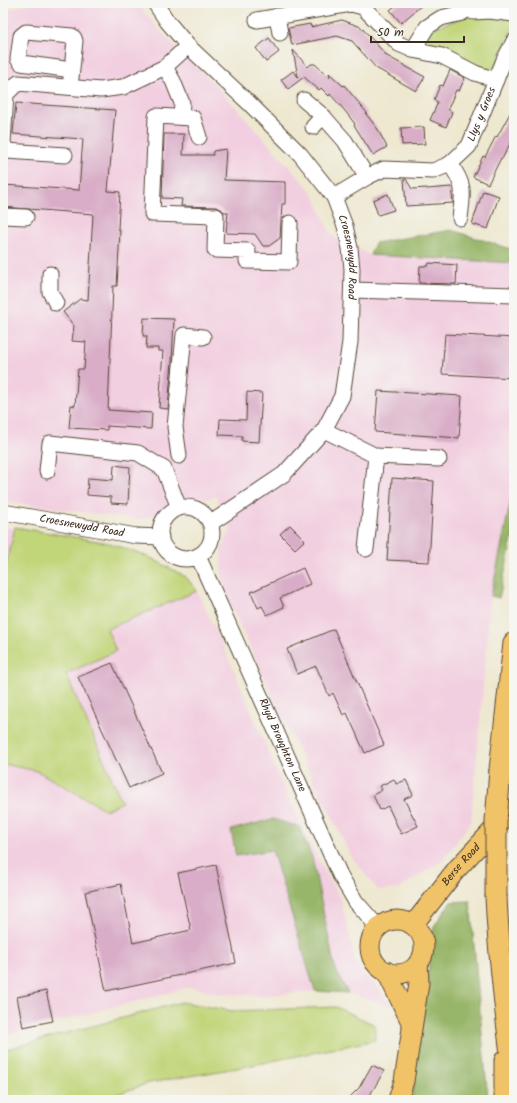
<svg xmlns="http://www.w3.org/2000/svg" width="517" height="1103" font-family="Kalam,sans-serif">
<rect width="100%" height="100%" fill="#f6f6f2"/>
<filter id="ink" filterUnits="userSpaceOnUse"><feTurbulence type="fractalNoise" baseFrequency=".025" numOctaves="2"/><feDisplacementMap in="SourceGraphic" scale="8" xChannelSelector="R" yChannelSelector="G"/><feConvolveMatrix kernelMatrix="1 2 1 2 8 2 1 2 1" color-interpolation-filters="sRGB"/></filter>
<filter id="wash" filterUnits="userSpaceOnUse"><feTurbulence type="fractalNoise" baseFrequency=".012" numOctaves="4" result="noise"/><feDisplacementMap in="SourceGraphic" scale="16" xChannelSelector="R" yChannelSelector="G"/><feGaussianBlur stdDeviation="0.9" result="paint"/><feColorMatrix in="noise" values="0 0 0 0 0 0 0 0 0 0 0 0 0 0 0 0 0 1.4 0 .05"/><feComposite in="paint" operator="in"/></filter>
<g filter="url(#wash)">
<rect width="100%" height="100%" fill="#eee8d0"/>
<path fill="#f2cfe0" d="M32,3h104l25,29 59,58 93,103 18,42 39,20 144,8v222l-23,111 -20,226 -28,38 -44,29 -21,1 -27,-34 -67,-135 -58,-126 -5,-26v-21l10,-19 -15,-33 -9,3 -10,-2 -57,23 -137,-19v-490z
M3,527l106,16 40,14 37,20 11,14 36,77 53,126 36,72 18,32 7,26 8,36 7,14 16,13 13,19 -43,-13 -33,-2 -56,5 -45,-3 -24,-6 -187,49z"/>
<path fill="#c1d579" stroke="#7e804c" d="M468,16l46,2v6l-16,37 -4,12 -77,-26 13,-18z
M15,527l94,16 40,14 37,20 11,14 -90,38 9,22 -50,23 56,128 -16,8 -69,-39 -34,-7v-31l3,-12 -3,-1v-141z
M182,1002l51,9 103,-4 39,18v15l-132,27 -94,16 -48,17h-98v-50z"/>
<path fill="#98b669" stroke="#6a7044" d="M451,230l63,20v13l-144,-8 5,-12z
M514,485v46l-15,67 -8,-2z
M273,819l26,8 13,30 23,112 13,24 -33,-2 -43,-141 -36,6 -5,-26z
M470,901l18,199h-76l22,-174 17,-24z"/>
<g id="blocks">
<path fill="#d9adc7" d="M399,3h25l-23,20 -11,-13z
M342,20l19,7 26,29 38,21 -9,14 -40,-23 -24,-27 -15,-5 -45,9 -4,-17 22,-4 1,3z
M269,38l10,14 -13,10 -10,-14z
M293,50l15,17 3,-3h4l15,14 -1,-5 14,13 1,-1 23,28 -1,1 11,14 10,19 -14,8 -19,-30 1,-1 -10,-13 -15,-17 -1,2 -8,-8 -2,2 -15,-13 -16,12 -7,-9 12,-9 5,6z
M450,70l15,8 -6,13 -3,-1 -8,19 4,3 -6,15 -16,-7 8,-18 -4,-2 6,-15 3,1z
M16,103l99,7 -7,81 12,1 -2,37 2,1 -3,56h-4l-5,124 44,3 -1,16 -44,-3v4l-38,-2 2,-23 4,1 3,-37h6l2,-27 -14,-1 2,-15 -11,-14 17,-13 8,1 5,-86 -90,-7v-22l76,5 4,-51 -70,-5z
M514,106v38l-3,-2 -9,17 -1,-1 -13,26 -15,-7 10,-21 2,1 11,-21 1,1z
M424,127l1,17 -23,1 -1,-17z
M164,134h20l-1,21h30v-4l13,-2 -2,31 61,2v22h-3l-2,34 -11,8h-6l-8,-12 -29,-1 2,-21h-4l-3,-3 -5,-2 -35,-1 1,-7 -20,-1z
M404,179h2l6,10 15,-1v1l24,-2 2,16 -47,3z
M483,191l16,5 -11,33 -16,-5z
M388,194l6,16 -16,5 -5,-15z
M429,263l28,2 -1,19 -37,-1 1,-17h8z
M144,318l30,1 -2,42 -4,48 -9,-1 4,-57h-5v-3h-12l1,-12h-4z
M445,334l69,4v40l-72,-4z
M378,391l84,5 -3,42 -84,-6z
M247,392l15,1 -3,49 -17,-1v-5l-23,-1 1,-16 26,1z
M114,465l16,2 -2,37 -17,-1v-6l-24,-2 1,-17 25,2z
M392,478l42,3 -5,81 -42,-2z
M290,525l15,15 -10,9 -15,-15z
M303,568l7,16 -30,14 4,9 -17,8 -5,-9 -4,2 -7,-16z
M334,629l50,116 -19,8 -18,-40 -4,2 -10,-22 -4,3 -13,-30 -19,8 -10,-25z
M112,663l50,110 -33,15 -51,-111z
M394,779l2,5 10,-4 7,15 -9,4 14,27 -17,8 -13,-28 -8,4 -7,-15 9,-5 -2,-4z
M216,865l20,98 -130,28 -21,-99 36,-8 12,59 58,-13 -13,-57z
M46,991l7,30 -30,6 -6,-30z
M372,1065l12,6 -14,24 -5,5h-18l12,-12z"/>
</g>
</g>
<g filter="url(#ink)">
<use href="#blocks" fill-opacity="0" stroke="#564639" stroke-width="1"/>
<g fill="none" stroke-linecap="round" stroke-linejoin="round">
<defs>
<g id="minor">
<path id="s1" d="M155,3l12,18 21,25 61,57 51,51 34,43 11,29 5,22 2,21 -2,73 -8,54 -18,34 -40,44 -73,49"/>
<path d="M473,12l16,-1 25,3"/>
<path d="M277,16l3,17"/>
<path d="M257,20l94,-16 12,3 36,37 14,6 29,6 33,17 21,7"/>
<path d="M413,50l14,-23 14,-9 21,-5"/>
<path d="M165,67l8,14 9,22 -1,14"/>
<path d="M70,87l5,-46 -1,-3 -2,-2 -46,-4 -5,4 -3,23 3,4 51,7"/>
<path d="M304,100l19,16 22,25 22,36"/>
<path d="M313,127l10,-11"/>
<path d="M199,137l-6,-19 -37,-2 -4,98 64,2 -1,34 33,1 -1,10 42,1 1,-39"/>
<path d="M65,155l-58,-4 -4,-8 3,-49 12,-11 83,7 22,-3 42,-20 23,-21"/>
<path d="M450,164c16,22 13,29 10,54"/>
<path id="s2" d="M334,197l33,-20 17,-8 49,2 17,-7 19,-18 35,-86 10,-19"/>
<path d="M3,216l23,1"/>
<path d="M50,274v18l6,11"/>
<path d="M352,290l162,5"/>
<path d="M324,430l52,26 63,3"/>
<path d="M179,456l-4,-29 9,-92 19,2"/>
<path d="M47,471l3,-28 88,10 26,16 15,39"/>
<circle cx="186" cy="533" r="26"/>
<path id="s3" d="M3,512l133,24 25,1"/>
<path d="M366,549l10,-93"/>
<path id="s4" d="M198,556l142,319 16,27 22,25"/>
</g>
<g id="major">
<circle cx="397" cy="947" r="27"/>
<path id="s5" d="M413,925l43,-55 51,-55 7,-5"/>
<path d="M386,971l26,53"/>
<path d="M398,1100l6,-19 15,-98 -1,-20"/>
</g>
<path id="highway" d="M500,770l14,-127
M496,897c3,61 10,120 18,180
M505,1061v39"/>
</defs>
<use href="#minor" stroke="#564639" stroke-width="17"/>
<use href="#major" stroke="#564639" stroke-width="21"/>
<use href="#highway" stroke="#564639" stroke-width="23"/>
<use href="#minor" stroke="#fff" stroke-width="15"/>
<use href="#major" stroke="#f1c369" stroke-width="19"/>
<use href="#highway" stroke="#f1c369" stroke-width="21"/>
<defs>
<path id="highway-bridge" d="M496,897v-76l4,-51"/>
</defs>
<use href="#highway-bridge" stroke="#564639" stroke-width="23" stroke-linecap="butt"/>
<use href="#highway-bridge" stroke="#f1c369" stroke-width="21"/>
</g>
</g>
<g text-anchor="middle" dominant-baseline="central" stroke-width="3.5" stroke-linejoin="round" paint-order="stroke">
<g font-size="11" fill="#3b2a1e" stroke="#f6f6f2">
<text stroke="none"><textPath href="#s2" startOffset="185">Llys y Groes</textPath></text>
<text stroke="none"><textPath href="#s1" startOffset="327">Croesnewydd Road</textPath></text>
<text stroke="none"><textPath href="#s3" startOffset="80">Croesnewydd Road</textPath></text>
<text stroke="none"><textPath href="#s4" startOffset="207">Rhyd Broughton Lane</textPath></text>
<text stroke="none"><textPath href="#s5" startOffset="77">Berse Road</textPath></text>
</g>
</g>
<rect width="517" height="1103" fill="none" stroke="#f6f6f2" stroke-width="16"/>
<path d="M371 36v6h93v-6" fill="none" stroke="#3b2a1e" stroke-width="2"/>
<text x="377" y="36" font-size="12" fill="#3b2a1e" stroke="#f6f6f2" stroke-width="3" paint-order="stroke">50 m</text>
</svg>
